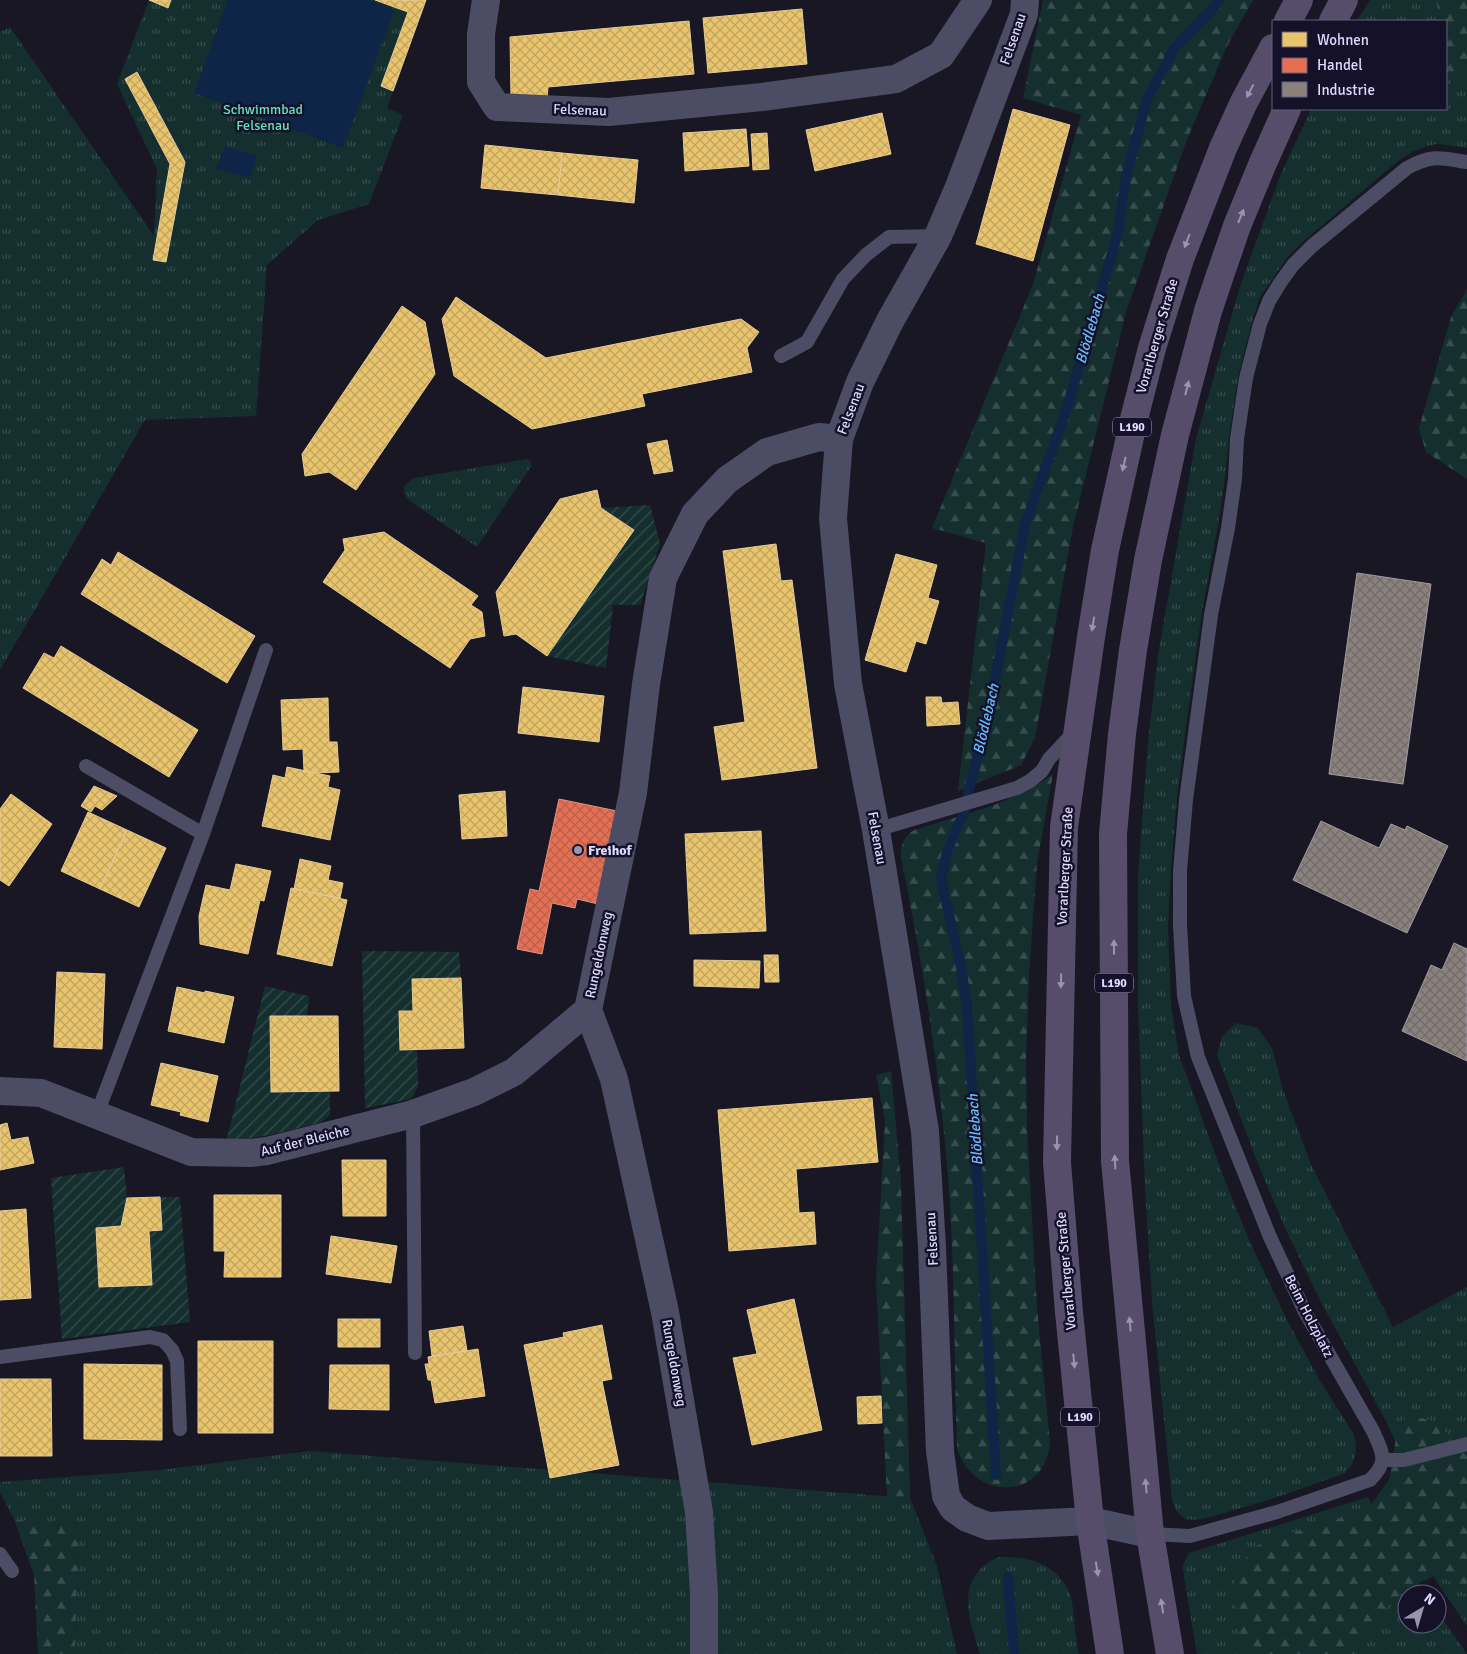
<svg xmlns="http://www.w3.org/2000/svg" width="1467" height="1654" font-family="Signika,sans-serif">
<defs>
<pattern id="grass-tufts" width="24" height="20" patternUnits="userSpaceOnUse" patternTransform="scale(1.25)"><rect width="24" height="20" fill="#152f2f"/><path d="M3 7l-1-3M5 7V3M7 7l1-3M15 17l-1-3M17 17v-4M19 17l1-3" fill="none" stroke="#374d4e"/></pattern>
<pattern id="forest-firs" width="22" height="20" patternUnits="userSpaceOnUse" patternTransform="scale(1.25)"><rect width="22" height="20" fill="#152f2f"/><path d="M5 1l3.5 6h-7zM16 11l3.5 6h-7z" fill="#374d4e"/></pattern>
<pattern id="garden-furrows" width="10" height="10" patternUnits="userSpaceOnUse" patternTransform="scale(1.25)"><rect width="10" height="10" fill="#152f2f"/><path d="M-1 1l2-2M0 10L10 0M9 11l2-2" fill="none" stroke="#374d4e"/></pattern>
<pattern id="homes-cross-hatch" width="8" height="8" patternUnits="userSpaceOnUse" patternTransform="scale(1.25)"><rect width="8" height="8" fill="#e9c46a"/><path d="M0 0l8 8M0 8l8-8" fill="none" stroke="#bfa362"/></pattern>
<pattern id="shops-cross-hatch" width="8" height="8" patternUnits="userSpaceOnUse" patternTransform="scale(1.25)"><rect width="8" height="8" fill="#e76f51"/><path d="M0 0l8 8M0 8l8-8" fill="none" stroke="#b66150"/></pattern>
<pattern id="industry-cross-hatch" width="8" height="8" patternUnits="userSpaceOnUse" patternTransform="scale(1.25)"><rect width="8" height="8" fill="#8a817c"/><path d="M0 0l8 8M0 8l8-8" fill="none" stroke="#716b6b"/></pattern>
</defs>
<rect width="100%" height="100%" fill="#181723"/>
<path fill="url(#grass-tufts)" d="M149,0h277l-39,108 16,7 -34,89 -51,16 -51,45 -11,151 -111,4 -145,250v-638l10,-5 144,209 3,-67 -40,-85z
M1370,0h66l4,21h-83z
M1467,68v80l-29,-4 -11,2 -15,6 -14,9 -93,79 -19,19 -26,38 -8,25 -14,55 -9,60 -4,40 -7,48 -16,87 -15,107 -10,79 -6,70 -3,59 3,78 8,50 46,126 25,61 38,80 31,57 35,56c4,15 2,27 -9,38 -39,14 -77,28 -117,39 -12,3 -28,10 -41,7 -10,-4 -13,-11 -15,-20l-20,-197 -7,-114 -7,-181v-131l10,-134 10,-87 38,-216 44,-153 41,-112 30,-65h135v-34l13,1z
M528,459l4,6 -55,82 -70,-48 -3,-6v-7l10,-8z
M1236,1023l22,5 14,20 11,42 27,72 83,165 74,-40v339l-30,-44 -28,-47 -9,-84 -14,-30 -65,-119 -36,-74 -27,-64 -41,-109 5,-19z
M309,1451l601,47 27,68 20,88h-882l3,-126 -64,-9 -14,-26v-11l160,-12z
M1368,1497c14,34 37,66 57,97h-18v30h30v-13l30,43h-270l-14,-84v-6l6,-11z
M999,1557c30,-1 61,8 72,40 2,7 2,15 3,23 1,11 3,23 5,34h-99c-12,-36 -26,-78 19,-97z"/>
<path fill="url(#forest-firs)" d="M1043,0h210l-26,46 -41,96 -60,170 -53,215 -38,211 -14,27 -63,26 28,-248 -54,-15 101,-244 48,-169 -58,-17z
M1436,0h31v68l-8,9 -13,-2v-54h-6z
M1467,289v190l-41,-27 -7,-24 32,-111z
M1053,774l-16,89 -8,111 -3,85 1,68 10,181 13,134c-4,59 -77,60 -93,6 -3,-91 -2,-182 -9,-272 -9,-108 -25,-213 -47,-318 0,-13 2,-21 13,-28 48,-15 99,-26 139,-56z
M891,1071l10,111 9,316 -23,-1 -11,-216 9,-161 -9,-45z
M1408,1415l30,7 29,35v139l-8,-8 -21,-14c-9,5 -20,8 -28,14 -26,16 -41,41 -56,66h-106l-7,-9 -8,-60 18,-37 34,-14 33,-8 49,-16 22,-30 9,-54z
M14,1519l64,9 -3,126h-37l-4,-79z"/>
<path fill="url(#garden-furrows)" d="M650,505l10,39 -20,61h-27l-7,63 -59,-12 87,-126 -33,-22z
M362,951l97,1 2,26 -49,1 1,32h-14l1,38h17l1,38 -7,12 -46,9z
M265,986l44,10 -2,20 -37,1 1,74h59v24l-8,7 -52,13 -44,7z
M124,1167l3,31 -6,28 -25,2 3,59 53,-2 -3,-54 13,-1 -2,-33h20l10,125 -128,17 -11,-161z"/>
<path fill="#0e2548" d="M228,0h140l26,10 -51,138 -149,-55z
M225,146l32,10 -7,22 -34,-10z"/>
<path fill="url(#homes-cross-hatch)" stroke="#e5ca97" d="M149,0h22l-3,8z
M375,0h51l-33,91 -12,-5 27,-74z
M802,9l5,55 -99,9 -5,-55z
M689,21l5,53 -146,13 -1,12 -36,-1 -1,-61z
M137,72l48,90 -19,100 -13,-2 17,-96 -45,-85z
M1013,109l57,16 -37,136 -57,-17z
M882,113l9,41 -76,17 -9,-41z
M746,129l3,37 -64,5 -2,-38z
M767,133l2,36 -16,1 -2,-36z
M485,145l77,8 -4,42 -77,-7z
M562,153l76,7 -4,43 -76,-8z
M456,297l90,61 195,-39 18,13 -12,16 5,24 -110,22 3,12 -113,23 -78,-53 -12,-57z
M402,306l23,16 10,52 -79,116 -27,-18 -24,4 -3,-22z
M667,440l6,31 -19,3 -7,-30z
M597,490l4,18 33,22 -87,126 -31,-22 -12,2 -8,-44 64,-93z
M384,532l94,64 -7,9 11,7 3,24 -15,3 -20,29 -127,-86 22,-32 -2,-11z
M776,544l5,37 11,-1 25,188 -95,12 -8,-53 31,-5 -22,-171z
M118,552l137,84 -28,47 -146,-89 21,-35 9,6z
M896,554l41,11 -9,33 11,3 -13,43 -10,-3 -10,31 -41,-12z
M61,646l137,84 -29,47 -146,-89 21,-35 10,5z
M523,687l81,9 -5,46 -81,-9z
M926,697h15l1,6 16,-1 2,22 -33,2z
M328,698l1,44h8l2,30 -26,1 -9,-2 -1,-22 -20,1 -2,-50z
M287,767l43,9 -2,11 12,3 -10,50 -68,-14 11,-51 12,3z
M94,786l23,10 -15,14 -7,-4 -4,6 -10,-6z
M505,791l2,45 -45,3 -3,-44z
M11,794l41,30 -43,62 -9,-6v-71z
M88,812l39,18 -27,59 -39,-18z
M127,830l39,18 -27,59 -39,-18z
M761,831l5,100 -76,3 -5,-100z
M300,859l31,7 -3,14 15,3 -3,15 -46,-9z
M236,864l35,7 -7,30 -4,-1 -12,54 -48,-10 -1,-28 7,-31 24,5z
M291,888l56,12 -15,66 -55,-12z
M764,955h14l1,27h-14z
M694,960l66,1 -1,27 -65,-2z
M57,972l48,2 -3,75 -48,-2z
M461,978l3,70 -64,2 -1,-39h14l-1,-32z
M177,987l28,6v-2l29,6 -10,46 -56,-12z
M270,1016h68l1,75 -68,1z
M161,1063l57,13 -10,46 -28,-7 1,-3 -30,-7z
M872,1098l6,64 -82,7 3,44 15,-1 2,32 -87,7 -11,-141z
M7,1123l4,17 17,-3 6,26 -34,7v-45z
M342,1160h44v56h-43z
M214,1195h67v82h-57l1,-26h-11z
M160,1197l2,33 -13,1 3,54 -53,2 -3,-59 25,-2 6,-28z
M26,1209l5,89 -31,2v-89z
M331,1236l66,10 -6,37 -65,-9z
M794,1299l28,131 -70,15 -19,-87 24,-4 -10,-44z
M338,1319h42v28h-42z
M602,1325l10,54 -10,2 17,84 -69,13 -26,-133 40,-8 -1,-4z
M463,1326l4,25 -35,5 -3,-25z
M198,1341h75v92h-75z
M478,1349l7,47 -50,7 -4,-23h-3l-3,-16h4l-1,-7z
M84,1364l78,1v75l-78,-1z
M330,1365h59v45l-60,-1z
M0,1379h51l1,77h-52z
M881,1396l1,27 -24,1 -1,-27z"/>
<path fill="url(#shops-cross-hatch)" stroke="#e48f85" d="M559,799l58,12 -19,93 -21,-5 -2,9 -23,-5 -10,51 -25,-5 13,-60 9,2z"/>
<path fill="url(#industry-cross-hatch)" stroke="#a39ba3" d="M1357,573l74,11 -28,200 -74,-10z
M1321,821l58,27 12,-24 14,6 2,-4 41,20 -41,87 -114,-53z
M1454,943l13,6v112l-65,-30 29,-66 11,5z"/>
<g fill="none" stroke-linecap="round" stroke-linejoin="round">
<path stroke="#0e2548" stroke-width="10" d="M996,1475l-29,-469 -6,-39 -20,-88 6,-28 16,-36 25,-100 37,-190 42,-117 50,-172 9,-59 21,-78 28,-52 36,-36 8,-11
M1008,1577l6,77"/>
<path stroke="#4c4c64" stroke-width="14" d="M781,356l26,-14 36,-63 23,-24 23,-18 49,-1
M86,766l117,68
M876,830l141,-42 13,-7 12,-10 7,-12 26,-28
M97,1114l106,-280 63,-184
M413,1114l2,239
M0,1357l150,-20 13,3 9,10 5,11 3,68
M1383,1460h21l63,-16
M1150,1534l40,2 87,-24 93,-32c19,-19 13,-26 3,-49l-68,-119 -35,-75 -72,-180 -14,-61 -4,-71v-54l6,-71 25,-185 17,-87 7,-49 2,-40 9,-61 14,-54 9,-23 11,-18 13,-18 19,-19 95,-78c25,-14 33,-10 60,-6
M0,1554l12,17"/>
<path stroke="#4c4c64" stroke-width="28" d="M486,0l-5,34v48l16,25 112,5 153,-15 134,-18 45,-24 37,-55
M1025,0l-1,14 -65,173 -21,49 -48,85 -30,61 -21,57 -6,79 15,166 28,146 49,301 7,116 8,204 6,45 7,12 14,10 21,8 102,-5 60,13
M0,1091l41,2 150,59 59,1 17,-2 146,-37 61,-22 40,-20 74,-62
M704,1654v-61l-5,-81 -34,-200 -51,-233 -26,-69 45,-217 13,-109 17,-106 32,-64 32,-34 40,-28 52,-15 20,2"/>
<path stroke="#554d69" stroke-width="28" d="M1288,21l11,-21
M1333,21l11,-21
M1110,1654l-20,-133 -21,-209 -12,-150 7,-335 27,-190 14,-87 29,-131 18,-71 28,-89 43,-111 21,-46 29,-54
M1170,1654l-20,-120 -35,-373 -2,-327 9,-100 11,-84 15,-90 27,-125 33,-124 11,-33 18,-52 25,-61 25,-56"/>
</g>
<defs><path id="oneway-solid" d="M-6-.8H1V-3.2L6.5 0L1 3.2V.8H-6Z" transform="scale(1.25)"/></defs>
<g fill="#9993b4">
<use href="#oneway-solid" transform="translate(1250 91) rotate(118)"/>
<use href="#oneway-solid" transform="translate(1241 216) rotate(-68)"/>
<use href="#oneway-solid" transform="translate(1187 241) rotate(111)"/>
<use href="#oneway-solid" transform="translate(1187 388) rotate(-76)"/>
<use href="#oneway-solid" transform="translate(1124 464) rotate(103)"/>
<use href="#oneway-solid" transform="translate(1093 624) rotate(99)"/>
<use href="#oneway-solid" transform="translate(1114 947) rotate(-90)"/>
<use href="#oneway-solid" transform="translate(1061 981) rotate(91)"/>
<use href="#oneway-solid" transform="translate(1057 1143) rotate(91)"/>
<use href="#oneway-solid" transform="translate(1115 1162) rotate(-93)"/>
<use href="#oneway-solid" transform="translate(1130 1324) rotate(-95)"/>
<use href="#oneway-solid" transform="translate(1074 1361) rotate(84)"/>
<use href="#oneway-solid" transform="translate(1146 1486) rotate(-95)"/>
<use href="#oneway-solid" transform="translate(1097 1569) rotate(81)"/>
<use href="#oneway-solid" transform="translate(1162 1606) rotate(-99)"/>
</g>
<circle fill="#9895b2" stroke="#141129" stroke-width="2" cx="578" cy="850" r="5"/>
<g text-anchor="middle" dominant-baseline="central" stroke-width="5" stroke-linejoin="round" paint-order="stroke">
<g fill="#141129" stroke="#a19dbf" stroke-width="1">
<rect x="1113" y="417.5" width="38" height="19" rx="4"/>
<rect x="1095" y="973.5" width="38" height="19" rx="4"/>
<rect x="1061" y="1407.5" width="38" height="19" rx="4"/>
</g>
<g font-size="12" font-weight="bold" fill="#ddd9ff">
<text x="1132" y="427">L190</text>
<text x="1114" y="983">L190</text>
<text x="1080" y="1417">L190</text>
</g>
<g font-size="14" fill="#ddd9ff" stroke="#141129">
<text transform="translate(1013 39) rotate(-71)">Felsenau</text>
<text transform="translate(580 110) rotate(2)">Felsenau</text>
<text transform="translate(1157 336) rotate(-74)">Vorarlberger Straße</text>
<text transform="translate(851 409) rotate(-69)">Felsenau</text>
<text transform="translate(877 838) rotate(80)">Felsenau</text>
<text transform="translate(1065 866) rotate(-87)">Vorarlberger Straße</text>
<text transform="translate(599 955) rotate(-78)">Rungeldonweg</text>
<text transform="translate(305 1141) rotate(-14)">Auf der Bleiche</text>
<text transform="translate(932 1239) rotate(-93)">Felsenau</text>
<text transform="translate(1066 1271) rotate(-95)">Vorarlberger Straße</text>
<text transform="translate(1309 1316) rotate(63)">Beim Holzplatz</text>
<text transform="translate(674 1363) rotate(80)">Rungeldonweg</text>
</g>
<g font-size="14" fill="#65dfbe" stroke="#141129">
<text x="263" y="109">Schwimmbad<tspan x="263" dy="16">Felsenau</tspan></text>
</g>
<g font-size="14" font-weight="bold" fill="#ddd9ff" stroke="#141129" text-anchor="start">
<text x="588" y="850">Freihof</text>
</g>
<g font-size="15" font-style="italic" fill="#69bcfd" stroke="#141129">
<text transform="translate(1090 329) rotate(-74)">Blödlebach</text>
<text transform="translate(986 719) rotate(-77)">Blödlebach</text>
<text transform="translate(975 1130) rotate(-94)">Blödlebach</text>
</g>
</g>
<rect x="1272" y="20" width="175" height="90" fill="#141129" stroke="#64617f"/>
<rect x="1282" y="32" width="25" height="15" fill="#e9c46a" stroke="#64617f"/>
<text x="1317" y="45" font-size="15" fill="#ddd9ff">Wohnen</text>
<rect x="1282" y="58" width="25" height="15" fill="#e76f51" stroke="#64617f"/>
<text x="1317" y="70" font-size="15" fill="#ddd9ff">Handel</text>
<rect x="1282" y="82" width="25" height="15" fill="#8a817c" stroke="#64617f"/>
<text x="1317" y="95" font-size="15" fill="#ddd9ff">Industrie</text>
<g transform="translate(1422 1609) rotate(38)"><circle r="24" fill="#141129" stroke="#64617f"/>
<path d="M0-4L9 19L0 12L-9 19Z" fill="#9895b2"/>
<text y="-8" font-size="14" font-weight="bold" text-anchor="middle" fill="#ddd9ff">N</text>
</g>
</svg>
